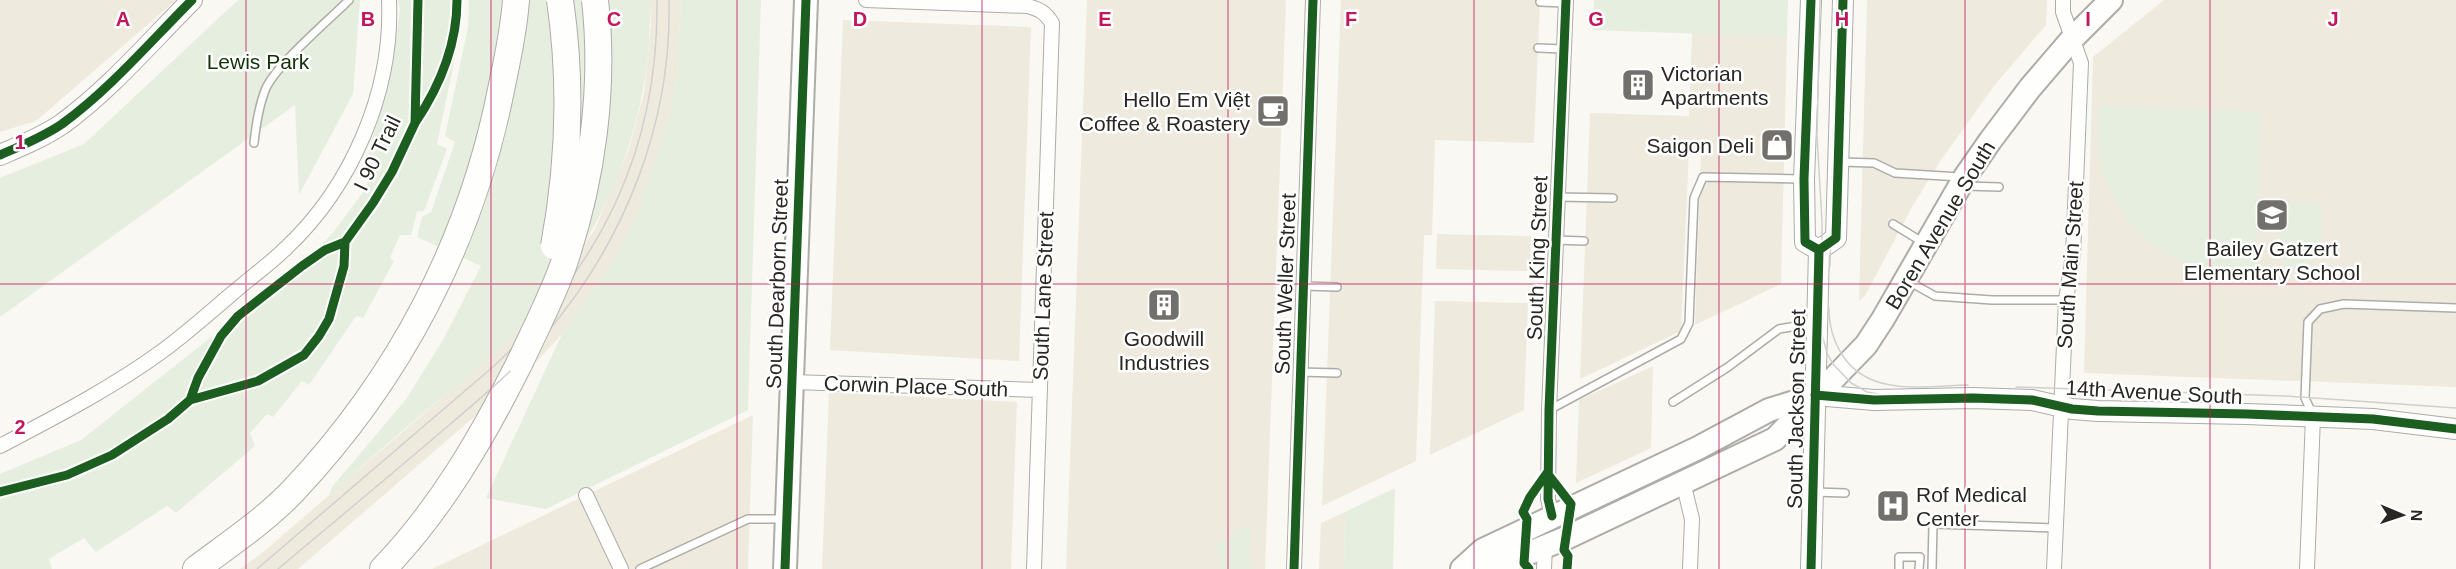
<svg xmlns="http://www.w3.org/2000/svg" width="2456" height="569" font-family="Arial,sans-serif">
<rect width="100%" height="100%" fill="#faf8f2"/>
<path fill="#efeade" d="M0,0h176l-140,121 -36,11z
M650,0h31l-4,75 -9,45 -30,92 -21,43 -55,79 -31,34 -233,201h-58l22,-16 216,-186 44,-41 25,-30 48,-67 34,-80 15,-56 7,-68z
M1087,0h199l-21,569h-199z
M1341,0h199l-6,143 -99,-3 -3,95h-8l-8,226 -94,45z
M1867,0h180l-1,25 -52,61 -53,74 -29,47 -47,89 -6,5z
M2164,0h292v387l-372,-14 9,-316z
M843,20l188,7 -12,334 -189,-11z
M1692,33l95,4 -6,247 -86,41 6,-174 -12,-1 -8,181 -101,48 10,-266 99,3z
M1437,234l94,2 -1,35 -94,-2z
M1435,301l93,2 -4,107 -94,45z
M1653,366l-2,82 -75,35 3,-83z
M829,392l188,10 -6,167h-189z
M753,415l-5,154h-316z
M1345,512l-1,57h-25l2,-46z"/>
<path fill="#e6eee0" d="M238,0h122l-7,94 -54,101 -4,-90 -295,212v-139l84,-34z
M398,0h64v24l-25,120 10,5 -23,62 -7,1 -6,23h-11l-10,23 4,3 -31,57 -7,-2 -47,69 -7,-4 -29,36 -6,-3 -17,19 5,13 -79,67 -9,-7 -71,46 -12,-14 -35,21 3,10h-52v-95l81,-34 209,-165 42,-41 35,-47 2,-39 19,-59 12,-79z
M469,0h181c3,122 -45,236 -127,325 -33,35 -72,65 -109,96 -29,24 -57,50 -85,75l3,-9 75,-89 37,-60 37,-72 -64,-29 5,-20 9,-5 24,-70 -10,-6 23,-109z
M681,0h80l-13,410 -202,99 -60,-11 76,-164 55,-79 21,-43 30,-92 9,-45z
M1594,0h194l-1,37 -194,-7z
M2099,105l162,7 -5,163c-11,0 -22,1 -32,0 -56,-7 -107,-51 -122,-106 -5,-21 -4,-42 -3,-64z
M2286,202l31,1 5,9 -1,31 -6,2 -1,16 -21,10 -7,-4c-8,-14 -12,-53 0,-65z
M1395,488l-2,81h-49l1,-57z
M1251,522l-2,35 5,12h-32l-7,-23z"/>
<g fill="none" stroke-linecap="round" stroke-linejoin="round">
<defs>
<path id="lane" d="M1540,2l26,1
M1538,48l25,1
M254,143c2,-19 5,-38 12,-55 12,-25 62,-67 83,-88
M1841,162l33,1 21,10 65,4
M1965,186l34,1
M1557,197l56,1
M1893,224l31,19
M1555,240l29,1
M1908,281l27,15 57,4h74
M1303,286l34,1
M1300,372l37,1
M1673,402l55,-35 51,-38 35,-6
M1549,410l132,-71 8,-16 5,-125 9,-21 98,2
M2312,413l-7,-15 3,-76 12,-13 24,-5 112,4
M1815,492l30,1
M640,569l108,-50h34
M1899,569v-12h21l-1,12
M1932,569l1,-45 122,4"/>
<path id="street" d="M866,0l161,6c12,3 18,6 25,17l-18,546
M792,382l248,8
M0,446c55,-29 110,-57 161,-94 25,-18 49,-40 73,-60 17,-15 36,-28 52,-44 66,-62 107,-157 103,-248
M1683,482l9,37 -2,50
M586,495l35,74
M1552,516l-4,-17 1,-89 17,-410
M1294,569l19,-569
M1544,569l1,-22
M2054,569l12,-269 7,-45 8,-192 -18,-51v-12
M2307,569l6,-152"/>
<path id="secondary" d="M1811,0l-7,179 1,63 14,8
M0,155c21,-9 43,-18 62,-31 48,-35 88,-82 130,-124
M1819,250l17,-12 7,-238
M1815,395l59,5 99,-2 59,2 40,9 26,2 149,3 126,5 83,10
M1811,569l8,-319"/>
<path id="primary" d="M785,569l21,-569
M1462,569l21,-19 215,-102 71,-38 45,-14
M1490,569l76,-31 209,-99 91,-94 17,-26 82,-142 25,-36 40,-53 42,-49 39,-39"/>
<path id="highway" d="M196,569c32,-24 68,-48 96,-77 108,-114 180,-252 210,-407 6,-28 12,-57 14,-85
M383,569c58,-60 100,-133 137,-207"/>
</defs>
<use href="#lane" stroke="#aeaca8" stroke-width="10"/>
<use href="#street" stroke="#aeaca8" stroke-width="16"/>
<use href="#secondary" stroke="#aeaca8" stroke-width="22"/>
<use href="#primary" stroke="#aeaca8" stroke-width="26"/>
<use href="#highway" stroke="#aeaca8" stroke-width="28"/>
<use href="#lane" stroke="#fefefd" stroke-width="7"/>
<use href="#street" stroke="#fefefd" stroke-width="14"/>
<use href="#secondary" stroke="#fefefd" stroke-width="20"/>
<use href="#primary" stroke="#fefefd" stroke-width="22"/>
<use href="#highway" stroke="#fefefd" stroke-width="26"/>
<path stroke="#d0d0ce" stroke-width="1.5" d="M1820,0l-3,135 5,87v112l5,19 6,11 18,19 16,9 24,4 84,-2 50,2 70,11 278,11 83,9
M1830,266l7,-266
M1829,308c0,18 4,33 14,48 27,41 82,30 125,29
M2016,387l269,9 171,12
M257,569l237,-203c107,-101 165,-217 163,-366
M278,569c57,-48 114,-95 170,-143 33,-28 67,-57 96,-90 80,-93 128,-212 125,-336"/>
<defs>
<path id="highway-bridge" d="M554,246c15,-81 18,-164 6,-246
M520,362c15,-32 31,-63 43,-96 29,-84 42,-178 32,-266"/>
</defs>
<use href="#highway-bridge" stroke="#aeaca8" stroke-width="28" stroke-linecap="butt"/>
<use href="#highway-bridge" stroke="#fefefd" stroke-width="26"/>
<defs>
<path id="cycleway" d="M1811,0l-7,179 1,63 14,8
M415,123c25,-37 42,-78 42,-123
M0,155c21,-9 43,-18 62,-31 48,-35 88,-82 130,-124
M1819,250l17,-12 7,-238
M1815,395l59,5 99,-2 59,2 40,9 26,2 149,3 126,5 83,10
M190,400l8,-22 23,-42 17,-20 64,-50 23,-16 20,-8 28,-39 19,-31 23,-49 3,-123
M1547,473l24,31 -7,46 4,6 -1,13
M0,492l67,-17 45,-20 56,-36 22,-19 68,-19 46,-26 15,-19 10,-17 15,-53 1,-24
M1552,516l-4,-17 1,-89 17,-410
M785,569l21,-569
M1294,569l19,-569
M1529,569l-5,-6 3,-44 -4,-7 7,-15 17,-24
M1811,569l8,-319"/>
</defs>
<use href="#cycleway" stroke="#fff" stroke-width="13"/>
<use href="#cycleway" stroke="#1b5e20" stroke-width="9"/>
</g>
<path fill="none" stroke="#c2185b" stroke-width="1.5" stroke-opacity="0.55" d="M246,0v569M491,0v569M737,0v569M982,0v569M1228,0v569M1474,0v569M1719,0v569M1965,0v569M2210,0v569M0,284h2456"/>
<defs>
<symbol id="building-square" viewBox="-11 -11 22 22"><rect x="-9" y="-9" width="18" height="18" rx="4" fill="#72706c" stroke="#fff"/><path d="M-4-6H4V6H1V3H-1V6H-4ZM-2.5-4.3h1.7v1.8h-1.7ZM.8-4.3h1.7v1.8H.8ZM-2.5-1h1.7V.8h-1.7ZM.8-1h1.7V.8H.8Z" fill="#fff"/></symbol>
<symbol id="cafe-square" viewBox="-11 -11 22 22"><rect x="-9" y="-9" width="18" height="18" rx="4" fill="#72706c" stroke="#fff"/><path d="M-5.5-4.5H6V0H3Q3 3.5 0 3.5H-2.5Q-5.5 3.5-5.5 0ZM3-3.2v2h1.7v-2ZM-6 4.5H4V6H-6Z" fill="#fff"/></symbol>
<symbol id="shop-square" viewBox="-11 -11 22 22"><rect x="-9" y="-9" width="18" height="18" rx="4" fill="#72706c" stroke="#fff"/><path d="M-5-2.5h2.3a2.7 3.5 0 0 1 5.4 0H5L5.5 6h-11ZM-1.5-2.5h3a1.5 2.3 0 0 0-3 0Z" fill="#fff"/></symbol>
<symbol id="school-square" viewBox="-11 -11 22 22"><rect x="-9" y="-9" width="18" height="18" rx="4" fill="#72706c" stroke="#fff"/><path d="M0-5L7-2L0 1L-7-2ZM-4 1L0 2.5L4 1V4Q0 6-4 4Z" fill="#fff"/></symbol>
<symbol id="hospital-square" viewBox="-11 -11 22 22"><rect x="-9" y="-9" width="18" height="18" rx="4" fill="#72706c" stroke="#fff"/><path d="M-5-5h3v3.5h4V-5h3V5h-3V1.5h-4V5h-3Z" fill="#fff"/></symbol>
</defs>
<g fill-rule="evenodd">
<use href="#building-square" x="1619" y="66" width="38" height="38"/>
<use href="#cafe-square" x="1254" y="92" width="38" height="38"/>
<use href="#shop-square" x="1758" y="126" width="38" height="38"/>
<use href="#school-square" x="2253" y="196" width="38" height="38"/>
<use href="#building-square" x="1145" y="286" width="38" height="38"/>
<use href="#hospital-square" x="1874" y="487" width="38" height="38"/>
</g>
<g text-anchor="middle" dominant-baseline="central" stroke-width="5" stroke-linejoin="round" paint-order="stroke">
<g font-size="21" fill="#123207" stroke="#fff">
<text x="258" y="61">Lewis Park</text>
</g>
<g font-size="21" fill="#292724" stroke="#fff" text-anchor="start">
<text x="1661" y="73">Victorian<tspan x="1661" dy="24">Apartments</tspan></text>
<text x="1250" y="99" text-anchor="end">Hello Em Việt<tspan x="1250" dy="24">Coffee &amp; Roastery</tspan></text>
<text x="1754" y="145" text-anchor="end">Saigon Deli</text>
<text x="2272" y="248" text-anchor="middle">Bailey Gatzert<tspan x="2272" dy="24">Elementary School</tspan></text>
<text x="1164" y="338" text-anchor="middle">Goodwill<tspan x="1164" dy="24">Industries</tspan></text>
<text x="1916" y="494">Rof Medical<tspan x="1916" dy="24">Center</tspan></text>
</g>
<g font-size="21" fill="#292724" stroke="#fff">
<text transform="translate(377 153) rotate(-64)">I 90 Trail</text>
<text transform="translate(1940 225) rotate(-59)">Boren Avenue South</text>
<text transform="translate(1537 258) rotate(-88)">South King Street</text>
<text transform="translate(2070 265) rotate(-86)">South Main Street</text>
<text transform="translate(777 284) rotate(-88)">South Dearborn Street</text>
<text transform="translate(1285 284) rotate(-88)">South Weller Street</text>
<text transform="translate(1043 296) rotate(-88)">South Lane Street</text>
<text transform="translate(916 386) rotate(2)">Corwin Place South</text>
<text transform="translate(2154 392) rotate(3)">14th Avenue South</text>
<text transform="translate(1796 409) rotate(-89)">South Jackson Street</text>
</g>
</g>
<g font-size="20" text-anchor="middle" font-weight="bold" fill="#c2185b" stroke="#fff" stroke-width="5" stroke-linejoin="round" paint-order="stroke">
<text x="123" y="26">A</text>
<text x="368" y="26">B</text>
<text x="614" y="26">C</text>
<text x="860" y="26">D</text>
<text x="1105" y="26">E</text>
<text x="1351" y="26">F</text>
<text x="1596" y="26">G</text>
<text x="1842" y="26">H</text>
<text x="2088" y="26">I</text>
<text x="2333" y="26">J</text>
<text x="20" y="149">1</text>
<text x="20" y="434">2</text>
</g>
<g transform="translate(2402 515) rotate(92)" stroke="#ffffff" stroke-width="4.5" paint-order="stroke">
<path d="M0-4.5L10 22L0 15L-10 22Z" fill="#292724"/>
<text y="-9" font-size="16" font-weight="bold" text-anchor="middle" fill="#292724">N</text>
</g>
</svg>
